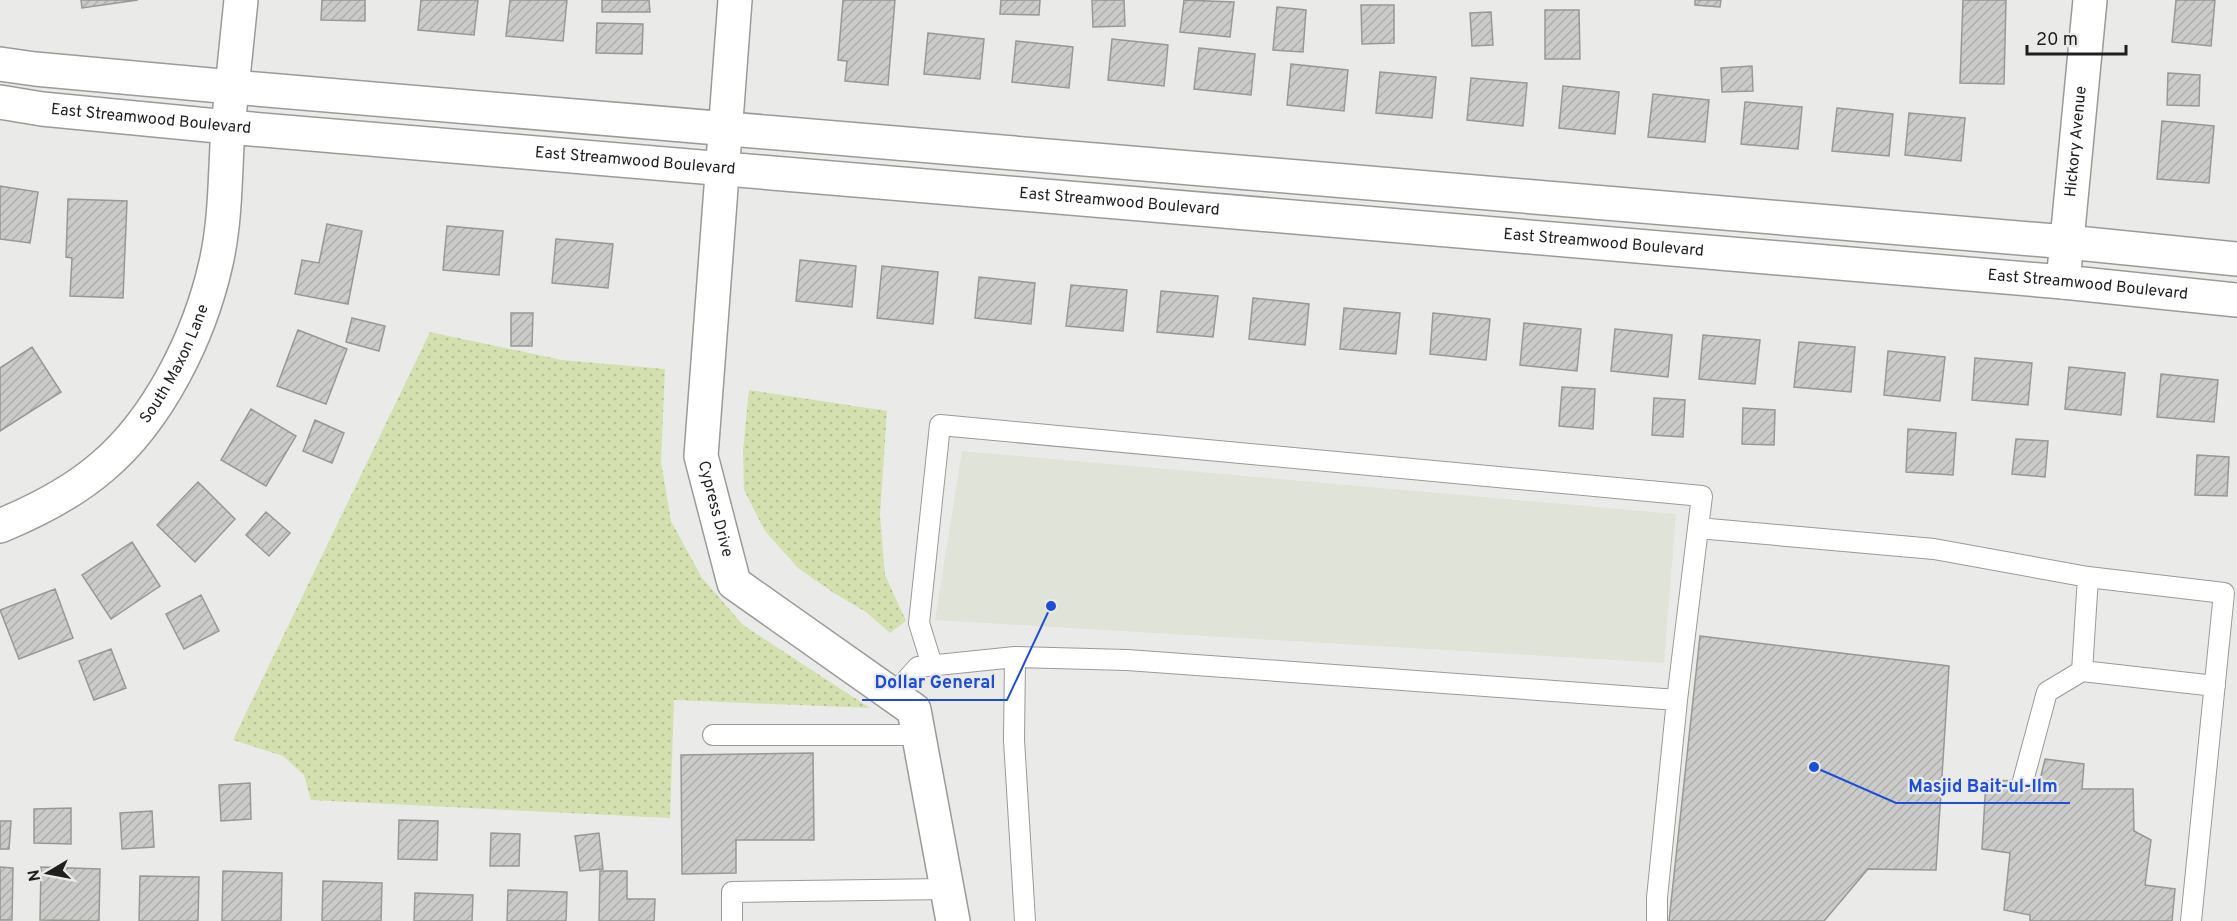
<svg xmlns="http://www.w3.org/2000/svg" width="2237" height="921" font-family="Overpass,sans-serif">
<defs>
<pattern id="grass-dots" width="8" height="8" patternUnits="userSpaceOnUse" patternTransform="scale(1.5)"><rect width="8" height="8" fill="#d4e0af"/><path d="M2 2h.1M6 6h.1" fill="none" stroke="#b6c096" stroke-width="1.8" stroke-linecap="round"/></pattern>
<pattern id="building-hatch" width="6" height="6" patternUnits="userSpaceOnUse" patternTransform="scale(1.5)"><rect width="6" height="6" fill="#cbccc9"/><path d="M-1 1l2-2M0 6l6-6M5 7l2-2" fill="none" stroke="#aeafac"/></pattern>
</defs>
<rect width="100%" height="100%" fill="#eaebe8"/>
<path fill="#e0e3d8" d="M962,451l714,63 -12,149 -729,-43z"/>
<path fill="url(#grass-dots)" d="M430,332l132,28 103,9 -4,93 10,59 31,57 41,47 127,83 -196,-8 -4,118 -359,-18 -7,-25 -21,-19 -50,-16z
M749,390l138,21 -7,104 5,60 21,46 -16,12 -24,-21 -32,-19 -36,-25 -33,-37 -21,-41 -1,-40z"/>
<path fill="url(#building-hatch)" stroke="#989895" stroke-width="1.5" d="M81,0h57l-56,8z
M322,0h43v21l-44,-1z
M421,0h57l-4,35 -56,-5z
M510,0h57l-4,41 -57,-5z
M602,0h47l1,12h-48z
M843,0h52l-7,85 -43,-4 2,-20 -9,-1z
M1001,0h39l-1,15 -39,-1z
M1092,0h32l1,26 -32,1z
M1184,0l50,2 -4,35 -50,-5z
M1695,0h26l-1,7 -25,-2z
M1963,0h43l-2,84 -44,-1z
M2176,0h39l-4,46 -39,-4z
M1361,5h33v38l-32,1z
M1277,7l29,3 -3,42 -30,-2z
M1545,10h34l1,49h-35z
M1491,12l2,33 -21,1 -2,-33z
M597,23l46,1 -1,30 -46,-1z
M928,33l56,6 -4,40 -56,-5z
M1112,39l56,6 -4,41 -56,-6z
M1016,41l57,6 -4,41 -57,-6z
M1199,48l56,6 -4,41 -57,-6z
M1291,64l57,6 -4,41 -57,-6z
M1752,66l1,25 -31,1 -1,-24z
M1380,72l56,5 -4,41 -56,-5z
M2168,73l32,2 -1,31 -32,-1z
M1471,78l56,5 -4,43 -56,-6z
M1563,86l56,6 -4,42 -56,-6z
M1653,94l56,6 -4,42 -57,-5z
M1745,102l57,5 -4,42 -57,-5z
M1837,108l56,6 -4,42 -57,-5z
M1909,113l56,5 -4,43 -56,-6z
M2162,121l52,5 -5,57 -52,-4z
M0,186l38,6 -8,51 -30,-4z
M68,199l59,2 -4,97 -53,-2 2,-38 -6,-1z
M327,224l35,7 -14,73 -53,-10 7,-34 17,3z
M447,226l56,5 -4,44 -56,-5z
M556,239l57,5 -5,44 -56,-5z
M800,260l56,6 -4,41 -56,-6z
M882,266l56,6 -5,52 -56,-6z
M979,277l56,6 -4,41 -56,-6z
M1071,285l56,5 -4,41 -57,-5z
M1161,291l57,5 -5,41 -56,-5z
M1253,298l56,6 -4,41 -56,-6z
M1344,308l56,5 -4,41 -56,-5z
M511,313h22l-1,33h-21z
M1433,313l57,6 -4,41 -56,-6z
M352,318l33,8 -6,25 -33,-9z
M1524,323l57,6 -4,42 -57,-6z
M1615,329l57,6 -4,42 -57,-6z
M298,330l49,19 -21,55 -49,-18z
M1703,335l57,5 -5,44 -56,-5z
M1799,342l56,5 -4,45 -57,-5z
M32,347l29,45 -61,39v-63z
M1888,351l57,6 -5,44 -56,-6z
M1975,358l57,5 -4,42 -56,-5z
M2069,367l56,6 -4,42 -56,-6z
M2161,374l57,6 -4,42 -57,-5z
M1562,387l33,2 -2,40 -34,-3z
M1654,398l31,2 -2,37 -31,-2z
M1743,408l32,2 -1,35 -32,-1z
M251,409l45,27 -30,50 -45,-26z
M315,420l29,13 -12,30 -29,-12z
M1908,429l48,4 -3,42 -47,-3z
M2016,439l32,2 -3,36 -33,-3z
M2197,455l32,2 -2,39 -32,-1z
M198,482l37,37 -40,43 -38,-37z
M266,512l24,21 -21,23 -23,-21z
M132,542l28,44 -49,33 -29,-44z
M55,589l18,49 -54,21 -19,-49z
M201,595l18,36 -35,18 -18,-35z
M1700,636l249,30 -13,204 -68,-1 -44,52h-155z
M111,649l15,39 -32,12 -15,-39z
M813,753l1,87h-78v33l-54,1 -1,-119z
M2045,759l39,5 -2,25h51l1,42 17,9 -6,45 30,4 -3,32h-142v-6l-26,-5 6,-57 -28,-4 4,-68 54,-1z
M250,783l1,36 -30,2 -2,-36z
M71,808v36l-37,-1v-34z
M152,811l2,36 -32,2 -2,-36z
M399,820l39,1 -1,39 -39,-1z
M0,821h11l-2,28h-9z
M491,833l29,1 -1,32h-29z
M599,833l4,36 -23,2 -5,-35z
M0,867l13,1 -1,52h-12z
M41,867l59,2 -1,52 -59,-1z
M223,871l59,2 -1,48h-59z
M600,871h27v28h28l-1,22h-55z
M140,876l59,1 -1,44h-59z
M323,881l59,2 -1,38h-59z
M508,890l59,2 -1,29h-59z
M415,893l58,2 -1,26h-58z"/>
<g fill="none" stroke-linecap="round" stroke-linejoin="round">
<defs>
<path id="lane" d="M2088,577l-6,94 133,15
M1015,657l-1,83 11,181
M932,665l-13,-42 21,-198 762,71 -4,32
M893,695l25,-28 97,-10 112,3 550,40 -20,198v23
M1677,700l21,-172 236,21 154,28 136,16 -33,328
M713,735h206
M2023,781l24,-89 35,-21
M732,921v-29l215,-3"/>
<g id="street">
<path id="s1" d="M735,0l-34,456 33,127 180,127 39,211"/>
<path id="s2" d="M2063,282l27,-282"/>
<path id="s3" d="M0,526c36,-15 72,-33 102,-59 57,-48 98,-132 114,-204 10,-44 9,-91 12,-136 4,-42 9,-85 13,-127"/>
</g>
<g id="secondary">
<path d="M0,64l35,5 197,18 1835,155 170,17"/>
<path id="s4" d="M0,102l42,7 186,18 1835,155 174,18"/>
</g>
</defs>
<use href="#lane" stroke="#9a9a97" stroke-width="22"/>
<use href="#street" stroke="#9a9a97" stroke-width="36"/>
<use href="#secondary" stroke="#9a9a97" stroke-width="36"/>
<use href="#lane" stroke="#fff" stroke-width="20"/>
<use href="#street" stroke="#fff" stroke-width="33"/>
<use href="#secondary" stroke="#fff" stroke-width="33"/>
</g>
<g text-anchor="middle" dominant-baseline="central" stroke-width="4.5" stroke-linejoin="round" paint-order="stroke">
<g font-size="16" fill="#1f1f1e" stroke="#eaebe8">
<text stroke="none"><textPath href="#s4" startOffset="152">East Streamwood Boulevard</textPath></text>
<text stroke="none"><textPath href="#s2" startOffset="141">Hickory Avenue</textPath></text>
<text stroke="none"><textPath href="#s4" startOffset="638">East Streamwood Boulevard</textPath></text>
<text stroke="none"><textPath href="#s4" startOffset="1124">East Streamwood Boulevard</textPath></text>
<text stroke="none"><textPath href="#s4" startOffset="1610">East Streamwood Boulevard</textPath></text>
<text stroke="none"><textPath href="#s4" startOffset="2096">East Streamwood Boulevard</textPath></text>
<text stroke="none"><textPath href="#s3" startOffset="246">South Maxon Lane</textPath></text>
<text stroke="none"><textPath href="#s1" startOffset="512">Cypress Drive</textPath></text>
</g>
</g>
<path fill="none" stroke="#1d4ed8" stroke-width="2" d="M1051 606L1007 700H862M1814 767L1896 803H2070"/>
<g fill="#1d4ed8" stroke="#eaebe8" stroke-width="2">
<circle cx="1051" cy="606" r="6"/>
<circle cx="1814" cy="767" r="6"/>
</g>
<g font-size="18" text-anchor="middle" font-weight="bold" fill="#1d4ed8" stroke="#eaebe8" stroke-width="4.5" stroke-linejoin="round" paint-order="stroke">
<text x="935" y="688">Dollar General</text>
<text x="1983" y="792">Masjid Bait-ul-Ilm</text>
</g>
<g transform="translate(48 873) rotate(260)" stroke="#eaebe8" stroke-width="4.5" paint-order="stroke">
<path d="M0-4.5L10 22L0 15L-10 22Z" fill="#1f1f1e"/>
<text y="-9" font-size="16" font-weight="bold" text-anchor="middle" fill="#1f1f1e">N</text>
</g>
<path d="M2027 45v9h99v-9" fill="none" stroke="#1f1f1e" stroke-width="3"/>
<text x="2036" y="45" font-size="18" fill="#1f1f1e" stroke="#eaebe8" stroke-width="4.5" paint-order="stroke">20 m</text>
</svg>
